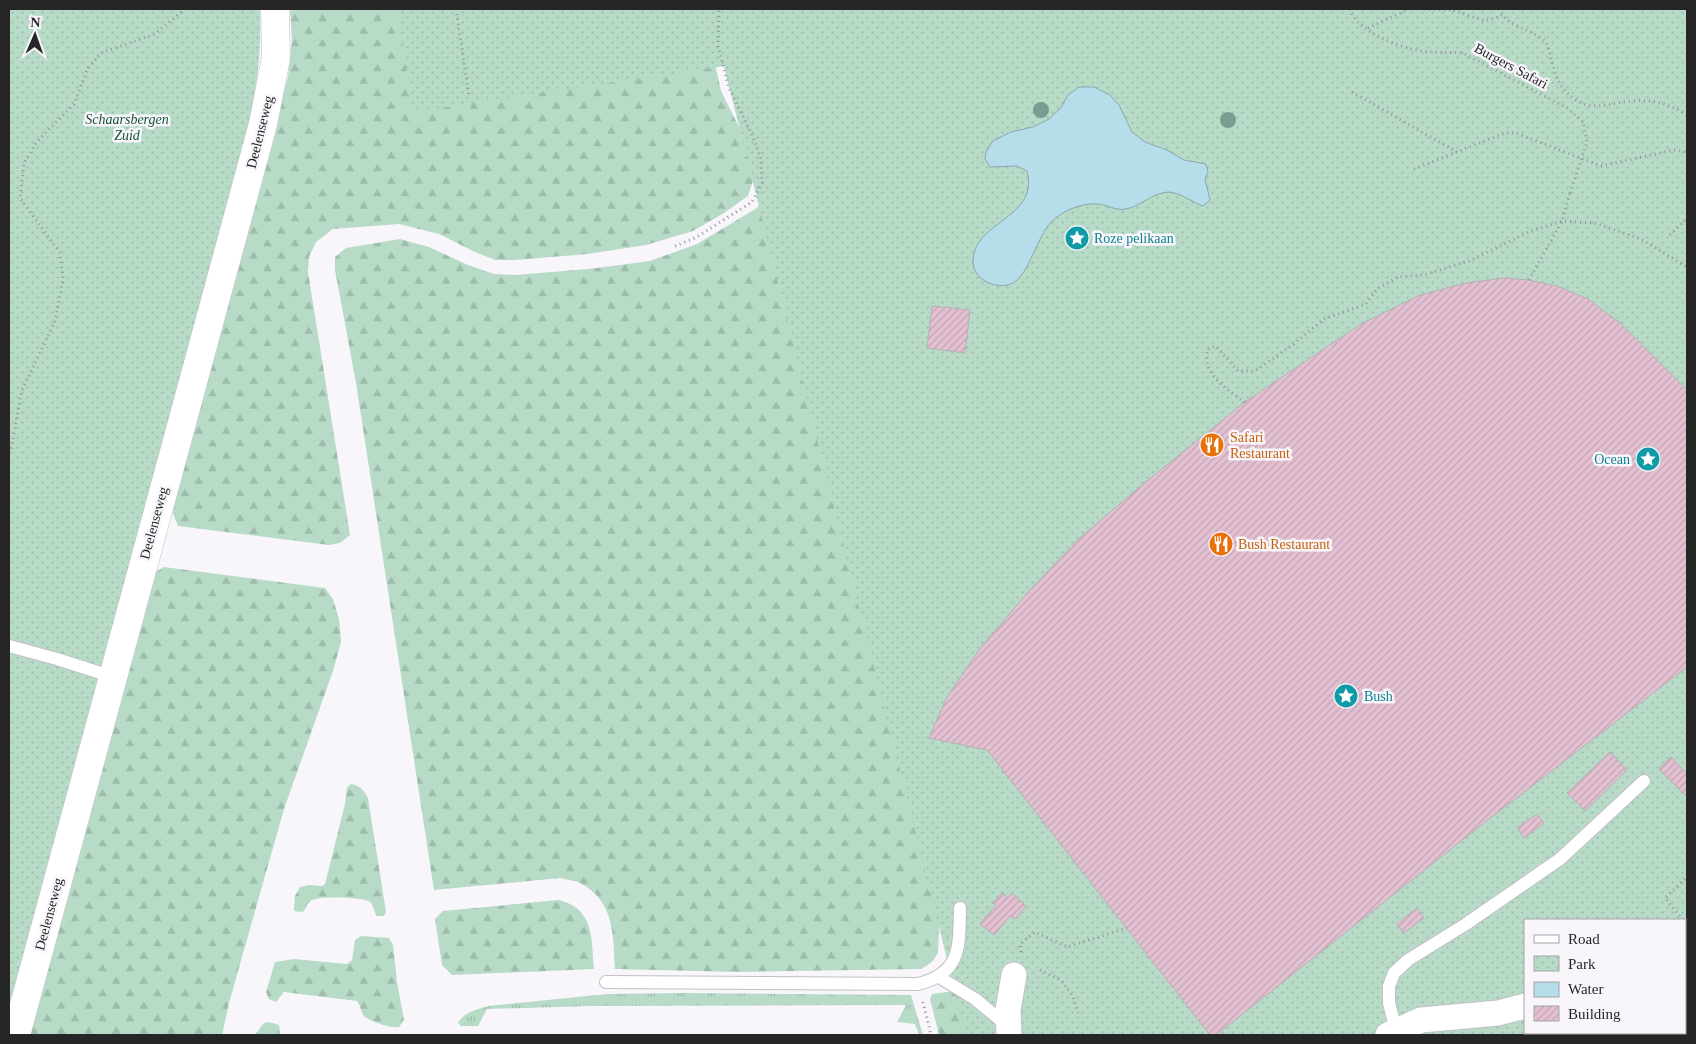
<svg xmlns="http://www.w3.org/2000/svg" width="1696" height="1044" font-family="Georgia,serif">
<defs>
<pattern id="grass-tufts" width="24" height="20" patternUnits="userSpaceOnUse" patternTransform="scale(1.25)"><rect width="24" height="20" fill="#b8dbc8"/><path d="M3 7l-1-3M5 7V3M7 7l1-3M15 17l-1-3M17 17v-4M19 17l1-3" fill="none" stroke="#9ebcac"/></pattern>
<pattern id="forest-firs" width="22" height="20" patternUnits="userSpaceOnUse" patternTransform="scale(1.25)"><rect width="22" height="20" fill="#b8dbc8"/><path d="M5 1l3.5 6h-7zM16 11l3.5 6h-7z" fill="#9ebcac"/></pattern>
<pattern id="park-dots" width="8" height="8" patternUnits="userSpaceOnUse" patternTransform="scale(1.25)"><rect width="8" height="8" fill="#b8dbc8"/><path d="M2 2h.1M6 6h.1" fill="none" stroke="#9ebcac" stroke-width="1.8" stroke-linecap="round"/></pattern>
<pattern id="building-hatch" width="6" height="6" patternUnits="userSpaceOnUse" patternTransform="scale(1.25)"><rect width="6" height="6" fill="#e3c0d2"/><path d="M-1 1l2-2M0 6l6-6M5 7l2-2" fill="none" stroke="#c3a5b4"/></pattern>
</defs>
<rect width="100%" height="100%" fill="#f8f6fb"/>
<path fill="url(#grass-tufts)" d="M685,993l226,2 12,40h-4l-4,-11 -18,-2 9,-17 -315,1 -104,3 -9,17h-17l-3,-3c6,-11 20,-14 31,-17l118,-12z"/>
<path fill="url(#forest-firs)" d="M290,9h161l260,37 10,45 25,50 7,40 -5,15 -24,17 -31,18 -47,14 -58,9 -74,6h-19l-20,-8 -36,-18 -40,-10 -66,5 -17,13 -7,15 -1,15 42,263 -10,8 -11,2 -151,-19 -8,-20 118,-429 4,-38z
M770,185l171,687 -3,81 -6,9 -11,7 -183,3 -123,-3c-2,-33 0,-68 -35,-86 -6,-3 -13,-3 -19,-5l-127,12 -78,-507 -21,-113v-13l11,-9 54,-9 29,8 39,18 26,9 21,1 74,-6 61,-8 47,-17 60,-36z
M164,567l161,21 8,11 6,20 2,23 -8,29 -49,138 -55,194 -7,32h-194l124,-461z
M351,784c8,1 13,6 17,14l18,114 -2,4h-7c-3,-4 -3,-10 -7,-14 -5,-5 -51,-6 -58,-2 -5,3 -6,8 -9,12l-9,-1 1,-15 5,-9 9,-2 13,1 3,-2 20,-80 2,-17z
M559,900c36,9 32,39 35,69l-142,6 -10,-10 -7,-46 8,-8z
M361,936l28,2 4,7 4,37 7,38 -5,7c-7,2 -30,-6 -35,-11 -3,-4 -3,-10 -7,-15l-73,-9 -8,10 -7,-3 -3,-7 9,-30 19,-3 53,5 5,-4 3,-20z
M954,991l44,44h-59l-9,-36 2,-5z
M269,1022l10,3 1,10h-25l9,-12z"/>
<path fill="url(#park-dots)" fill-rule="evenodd" d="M9,9h251c2,39 -3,74 -10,113l-241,894z
M397,9h1290v1026h-721l-242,-969 -311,46zM1525,920h160v113h-160z"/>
<path fill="#b5deea" stroke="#8aa7b0" d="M1079,87h15l16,8 9,10 13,27 13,10 22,8 17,10 22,4 2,8 -3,7 5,21 -7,6c-11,-4 -24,-14 -35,-14 -16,1 -27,14 -42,17 -11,2 -20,-5 -30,-5 -15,-1 -34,7 -45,18 -14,15 -22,52 -38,61 -15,8 -40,-3 -40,-21 -1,-41 67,-43 54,-91l-10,-5 -27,1 -5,-8 1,-7 7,-11 18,-9 22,-5 16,-8 12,-11 7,-13z"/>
<path fill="url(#building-hatch)" stroke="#b5b1b3" d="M1504,278l25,2 28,6 31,13 32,24 67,67v277l-207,159 -264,209h-6l-223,-285 -58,-12 18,-41 32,-47 49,-58 52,-54 62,-53 103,-83 116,-78 59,-29 46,-12z
M932,306l38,4 -5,43 -38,-5z
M1610,752l17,18 -42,41 -18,-18z
M1671,757l16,17v19l-2,2 -26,-26z
M1537,814l7,9 -20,15 -7,-10z
M1002,893l6,5 4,-5 14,13 -11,13 -5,-3 -16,19 -14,-11 16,-19 -3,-2z
M1417,908l7,10 -20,15 -7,-9z"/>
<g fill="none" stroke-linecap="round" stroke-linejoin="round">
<defs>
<path id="lane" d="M9,646l48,13 56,18
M939,977l36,22 34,28
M606,982l312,2c44,-11 41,-38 42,-76
M1396,1030l-7,-27v-17l5,-13 14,-13 58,-36 94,-65 84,-78
M1650,1033l2,2"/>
<path id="street" d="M1685,952l2,-2
M1009,1035l-1,-25 6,-35
M1388,1035l33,-15 77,-7 27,-7"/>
<path id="secondary" d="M16,1035l247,-911 13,-66 -1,-49"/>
</defs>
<use href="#lane" stroke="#c2c0c5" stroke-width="14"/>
<use href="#street" stroke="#c2c0c5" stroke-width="27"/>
<use href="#secondary" stroke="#c2c0c5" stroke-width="29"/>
<path stroke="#949396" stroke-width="3" stroke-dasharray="1 4" stroke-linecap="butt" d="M456,9l13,87
M1350,9c6,24 59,43 82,43 11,1 20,0 31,1l104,55 16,14 4,20
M1424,9l29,1 32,11 17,-5
M1499,9c7,18 32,19 46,32 3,4 4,9 5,14 6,21 7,32 26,45 18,12 37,2 56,1 21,-2 38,3 55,14
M1368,28l41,-19
M1352,92l105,60
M1414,169l91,-36h11l85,33 73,-16 13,2
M1670,235l17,-17
M675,246l20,-8 57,-36 10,-19 -1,-24 -8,-22 -24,-49 -11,-42 1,-37
M1529,280l33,-59 8,-28
M1245,402c-14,-10 -35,-22 -38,-41 -1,-4 0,-9 1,-12l8,-3 22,25h17l39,-27 30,-25 42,-15 11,-15 21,-12 25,-2 46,-14 62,-30 31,-10 33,2 46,16 46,28
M9,453l2,-4 11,-59 33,-69 8,-42 -3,-26 -40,-55 4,-35 12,-20 38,-39 14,-36 13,-15 54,-19 30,-25
M1683,920l-18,-22 22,-21
M1021,952l-1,-8 15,-12 32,15 60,-19
M1040,970l21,10 12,17 5,16
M923,1002l8,33"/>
<use href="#lane" stroke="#fff" stroke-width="12"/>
<use href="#street" stroke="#fff" stroke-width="25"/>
<use href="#secondary" stroke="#fff" stroke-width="28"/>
<path stroke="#949396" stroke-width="3" stroke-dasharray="1 4" stroke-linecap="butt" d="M1570,193l17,-51"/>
</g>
<g fill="#7b9c90">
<circle cx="1041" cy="110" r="8"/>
<circle cx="1228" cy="120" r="8"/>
</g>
<defs>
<symbol id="sight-disc" viewBox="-11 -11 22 22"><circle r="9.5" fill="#0f9aa8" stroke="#f8f6fb"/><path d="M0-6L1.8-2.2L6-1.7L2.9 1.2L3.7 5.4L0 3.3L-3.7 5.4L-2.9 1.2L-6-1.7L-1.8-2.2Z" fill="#fff"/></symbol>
<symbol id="restaurant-disc" viewBox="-11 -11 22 22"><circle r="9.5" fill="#e8710a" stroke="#f8f6fb"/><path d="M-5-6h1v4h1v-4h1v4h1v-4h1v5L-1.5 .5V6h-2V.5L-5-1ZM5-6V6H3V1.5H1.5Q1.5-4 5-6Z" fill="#fff"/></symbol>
</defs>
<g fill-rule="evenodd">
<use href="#sight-disc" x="1063" y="224" width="28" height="28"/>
<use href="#restaurant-disc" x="1198" y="431" width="28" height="28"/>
<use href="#sight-disc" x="1634" y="445" width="28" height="28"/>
<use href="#restaurant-disc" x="1207" y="530" width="28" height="28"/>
<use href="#sight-disc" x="1332" y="682" width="28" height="28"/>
</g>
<g text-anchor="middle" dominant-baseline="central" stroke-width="5" stroke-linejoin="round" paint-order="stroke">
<g font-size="14" fill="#262627" stroke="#f8f6fb">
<text transform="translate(1511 66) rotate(28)">Burgers Safari</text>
<text transform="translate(260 132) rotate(-76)">Deelenseweg</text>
<text transform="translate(154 523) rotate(-75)">Deelenseweg</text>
<text transform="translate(49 914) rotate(-75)">Deelenseweg</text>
</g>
<g font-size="14" font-style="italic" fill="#155339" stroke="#f8f6fb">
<text x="127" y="119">Schaarsbergen<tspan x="127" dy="16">Zuid</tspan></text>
</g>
<g font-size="14" fill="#0d838f" stroke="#f8f6fb" text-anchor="start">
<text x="1094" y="238">Roze pelikaan</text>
<text x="1630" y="459" text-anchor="end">Ocean</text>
<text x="1364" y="696">Bush</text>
</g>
<g font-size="14" fill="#c56008" stroke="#f8f6fb" text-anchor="start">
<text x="1230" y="437">Safari<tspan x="1230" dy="16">Restaurant</tspan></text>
<text x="1238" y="544">Bush Restaurant</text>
</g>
</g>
<rect width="1696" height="1044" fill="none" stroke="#262627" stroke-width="20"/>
<rect x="1524" y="919" width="162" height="115" fill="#f8f6fb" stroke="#a4a3a6"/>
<rect x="1534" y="935" width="25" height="8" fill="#ffffff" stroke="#a4a3a6"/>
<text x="1568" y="944" font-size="15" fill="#262627">Road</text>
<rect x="1534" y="956" width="25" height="15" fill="url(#park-dots)" stroke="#a4a3a6"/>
<text x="1568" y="969" font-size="15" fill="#262627">Park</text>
<rect x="1534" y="982" width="25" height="15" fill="#b5deea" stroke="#a4a3a6"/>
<text x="1568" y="994" font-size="15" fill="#262627">Water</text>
<rect x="1534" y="1006" width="25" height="15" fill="url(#building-hatch)" stroke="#a4a3a6"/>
<text x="1568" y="1019" font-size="15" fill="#262627">Building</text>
<g transform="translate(35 35) rotate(2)" stroke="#f8f6fb" stroke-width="4" paint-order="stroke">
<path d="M0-4L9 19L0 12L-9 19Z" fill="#262627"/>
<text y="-8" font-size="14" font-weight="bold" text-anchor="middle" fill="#262627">N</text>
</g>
</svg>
